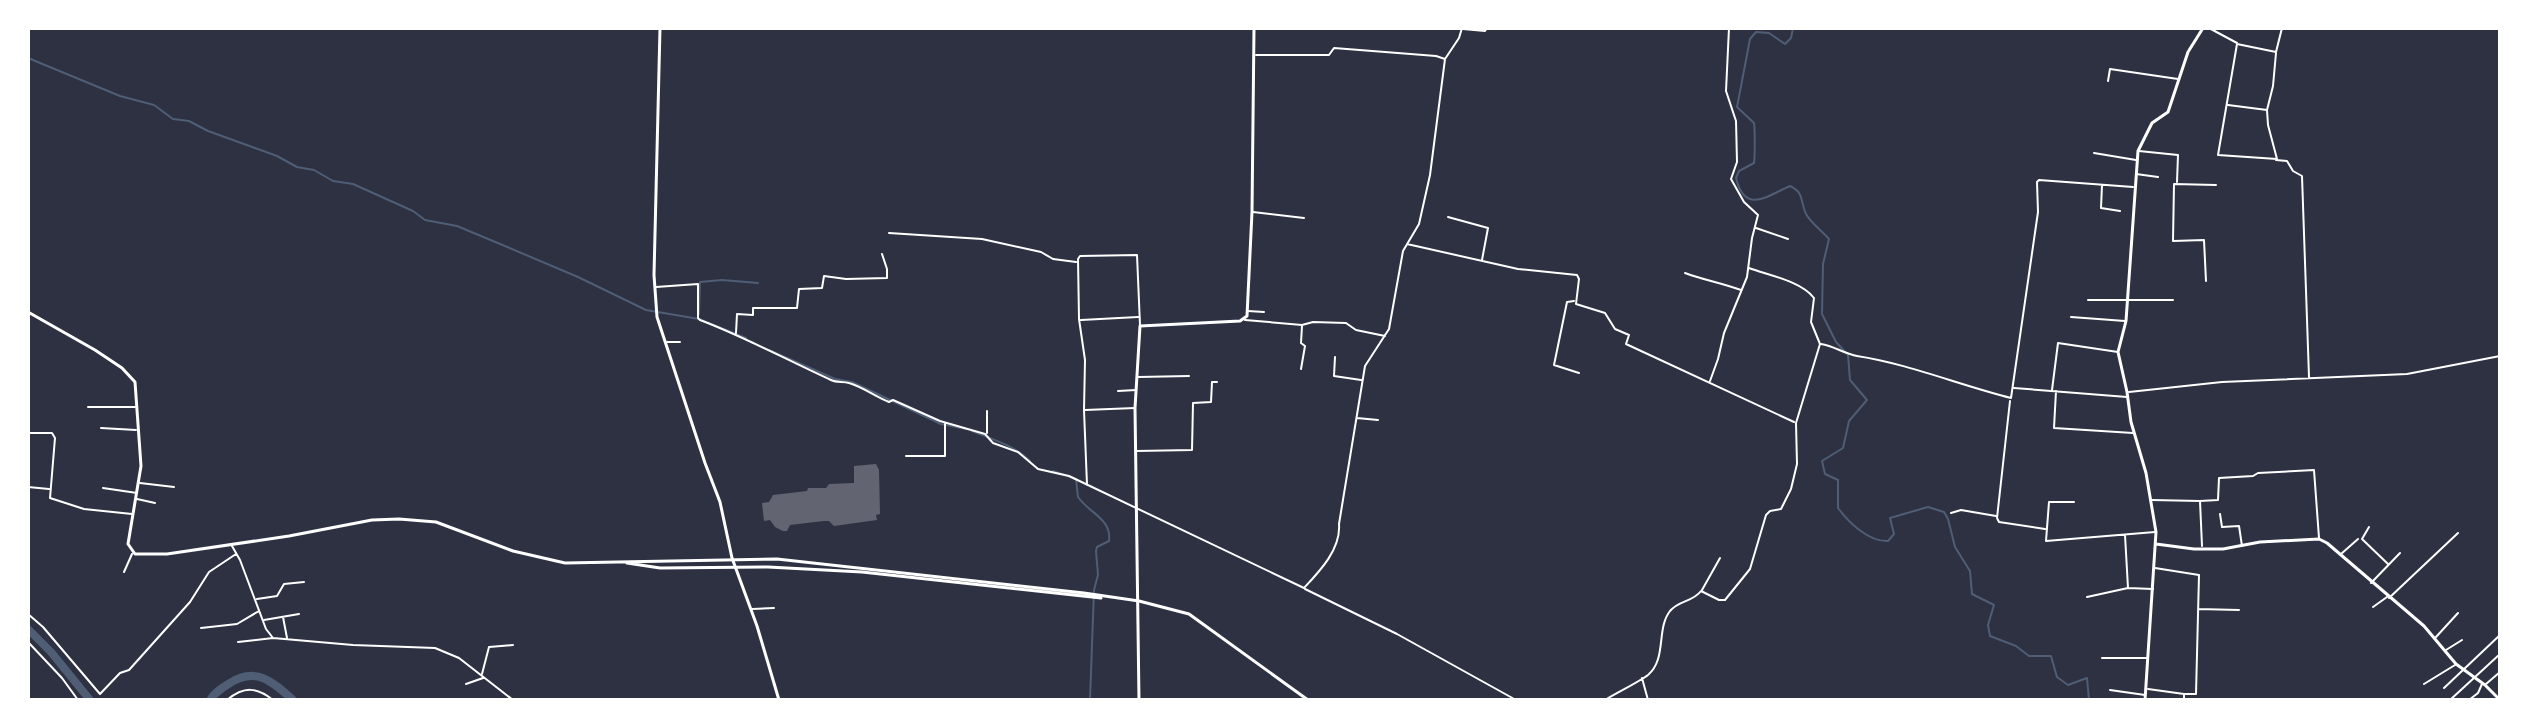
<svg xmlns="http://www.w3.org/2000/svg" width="2528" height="728" font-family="'Titillium Web',sans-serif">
<rect width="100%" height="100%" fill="#2d3142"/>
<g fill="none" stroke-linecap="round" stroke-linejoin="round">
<path stroke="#4f5d75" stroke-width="2" d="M1793,28l-2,10 -6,6 -16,-11 -13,-1 -6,7 -13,68 17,16c1,6 1,34 0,40l-15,8 -3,7c9,37 31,18 54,8 15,7 10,16 16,28 4,8 16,17 23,25l-6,25 -1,50 14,28 12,13 2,25 17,20 -18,21 -6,27 -21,13 3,13 13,6v28c11,15 31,34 50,33l6,-7 -4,-16 38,-11 16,5 4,7 7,28 15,24 2,23 22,11 -6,20 2,11 26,10 13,10h22l6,21 11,8 19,-7 2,22
M28,58l92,38 34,9 19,14 16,2 19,10 69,25 20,11 17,3 19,11 20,3 60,27 12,9 32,6 36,15 85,36 68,33 53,9 47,19
M699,314l1,-32 22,-2 36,3
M769,350l66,29 17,3 89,42 25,5
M972,431c20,8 43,15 58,30
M1053,471l23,8 2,18c11,16 34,22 31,44l-12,6 -1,4 2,24 -4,15 -4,110"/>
<path stroke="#4f5d75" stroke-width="8" d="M28,629l23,23 39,48
M210,700c5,-8 12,-12 20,-17 26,-17 43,-1 63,17"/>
</g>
<path fill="#626471" d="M876,464l3,6 1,44 -4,1 1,5 -43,6 -5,-5h-5l-34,4 -3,6h-4l-8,-4 -5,-7 -6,1 -2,-18 7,-1 4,-7 34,-4 1,-3h18l3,-4 25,-1v-17z"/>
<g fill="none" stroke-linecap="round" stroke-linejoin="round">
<path stroke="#fff" stroke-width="2" d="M2209,28l28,15
M1463,29l22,2 2,-3
M1256,55h73l5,-7 102,8 9,3
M2108,81l2,-12 68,10
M2228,105l39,5 6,-24 3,-33
M2267,110l1,15 9,34 -59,-4 19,-111 39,8 6,-24
M2139,151l39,4 -1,27
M2094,153l42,7
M2276,160l11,1 6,10 9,5 7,201
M2136,174l22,3
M2102,185l-1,23 19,3
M1253,212l51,6
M1448,217l40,11 -6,32
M1756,228l32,11
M889,233l93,6 59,13 12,7 23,3
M1407,244l111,25 59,6 2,4 -3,25 29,9 10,16 14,6 -3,9 168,78
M1685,273c19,7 36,10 56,17
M2206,281l-2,-41 -31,1 1,-57 42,1
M656,287l42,-3v34l2,2c45,17 87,40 131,60 6,3 12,1 18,3 14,4 27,14 40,19l4,-2 47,21 45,13 8,9 25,9 20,17 31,7 235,112c16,-17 37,-39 35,-64l26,-158 24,-37 14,-78 16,-27 11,-49 15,-116 14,-21 3,-10
M2088,300h85
M1574,301l-7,1 -13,63 25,8
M1248,311l16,1
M2071,317l54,4
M1081,320l57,-3
M1245,320l57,5 11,-3 33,1 10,7 29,6
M736,333l1,-19 16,1v-7h44l2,-19 23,-1 2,-12 22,3 41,-1v-9l-5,-15
M667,342h13
M1821,344c13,2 24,10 36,12 52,8 102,29 154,42l27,-186 -1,-30 2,-2 94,7
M1335,357l-1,19 27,4
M1301,369l4,-23 -4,-3 1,-17
M1138,377l51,-1
M1710,381l8,-22 6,-26 23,-56 5,-39 6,-23 -14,-13 -13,-23 6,-17 -1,-41 -10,-30 3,-63
M2014,388l113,9
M2052,390l6,-47 60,9
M1118,391l18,-1
M2056,391l-2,37 79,5
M2129,392l93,-10 185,-8 93,-18
M2010,401l-13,117 2,4 46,7
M88,407h47
M1085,410l50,-2
M987,411v22
M1357,418l21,2
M101,428l35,2
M28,433h24l3,5 -5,60 34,11 48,5
M1136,451l56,-1 1,-47 18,-1 1,-20h5
M906,456h39v-32
M140,483l34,4
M1087,485l-3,-75 1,-50 -6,-41 -1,-60 2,-3 57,-1 3,70
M28,487l21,2
M103,488l34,5
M137,499l18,4
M2152,500l48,1 2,45
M2200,501l18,-1 1,-22 34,-2 5,-3 56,-3 5,68
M2074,502h-25l-3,39 109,-9
M1951,513l10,-3 35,6
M2220,514l2,13 17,-1 3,20
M2369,527l-7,12 26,25
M2125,535l3,53
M232,546l8,14 26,69 7,9 80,7 82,3 24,10 54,42
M2341,554l17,-15
M2155,568l44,7 -3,119h-12
M124,572l8,-18
M2371,583l29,-30
M1305,589l92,45 119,66
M1702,590l18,-32
M2087,597l41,-9 25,1
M2389,598l69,-65
M257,599l20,-3 7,-12 20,-2
M2373,607l14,-10
M752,609l22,-1
M2198,609l41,1
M28,614l15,13 57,67 20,-21 9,-3 61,-68 19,-30 27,-18
M283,617l4,21
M264,620l35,-6
M201,628l36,-4 22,-13
M2436,637l22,-24
M28,642l34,36 16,22
M238,642l35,-4
M2446,650l16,-10
M2102,658h45
M482,674l7,-27 24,-2
M1642,678l6,22
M466,684l17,-6
M2424,684l31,-19
M2486,684l14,-12
M2444,688l56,-53
M2148,689l36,5v6
M2110,690l35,5
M227,700c17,-14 30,-13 46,0
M1605,700c11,-7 34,-18 43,-25 19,-16 8,-46 22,-64 9,-11 23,-9 31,-20l18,9h6l25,-31 16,-54 4,-4 11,-2 10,-20 6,-25 -1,-41 24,-79 -9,-22 3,-24c-13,-17 -46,-23 -65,-30
M2450,700l50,-46
M2469,700l9,-7 4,-9"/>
<path stroke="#fff" stroke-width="3" d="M2156,544l38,5h29l37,-7 59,-3 8,4 97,83 32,38 29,21 15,15
M1139,700l-4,-292 5,-82 100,-5 7,-5 5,-104 2,-184
M2145,700l11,-168 -10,-59 -15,-51 -4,-30 -9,-40 8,-31 12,-170 14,-28 16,-11 20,-60 15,-24"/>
<path stroke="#fff" stroke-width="3" d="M660,28l-6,247 3,42 48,146 15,39 12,56 25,68 22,74"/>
<path stroke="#fff" stroke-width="3" d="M28,312l67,38 27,18 13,14 6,84 -13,78 7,10h32l122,-18 83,-16 27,-1 37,3 77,29 52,12 212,-4 307,34 55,8 50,13 119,86
M627,563l33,5 108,-1 94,5 239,26"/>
</g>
<rect width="2528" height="728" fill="none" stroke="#ffffff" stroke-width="60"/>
</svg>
